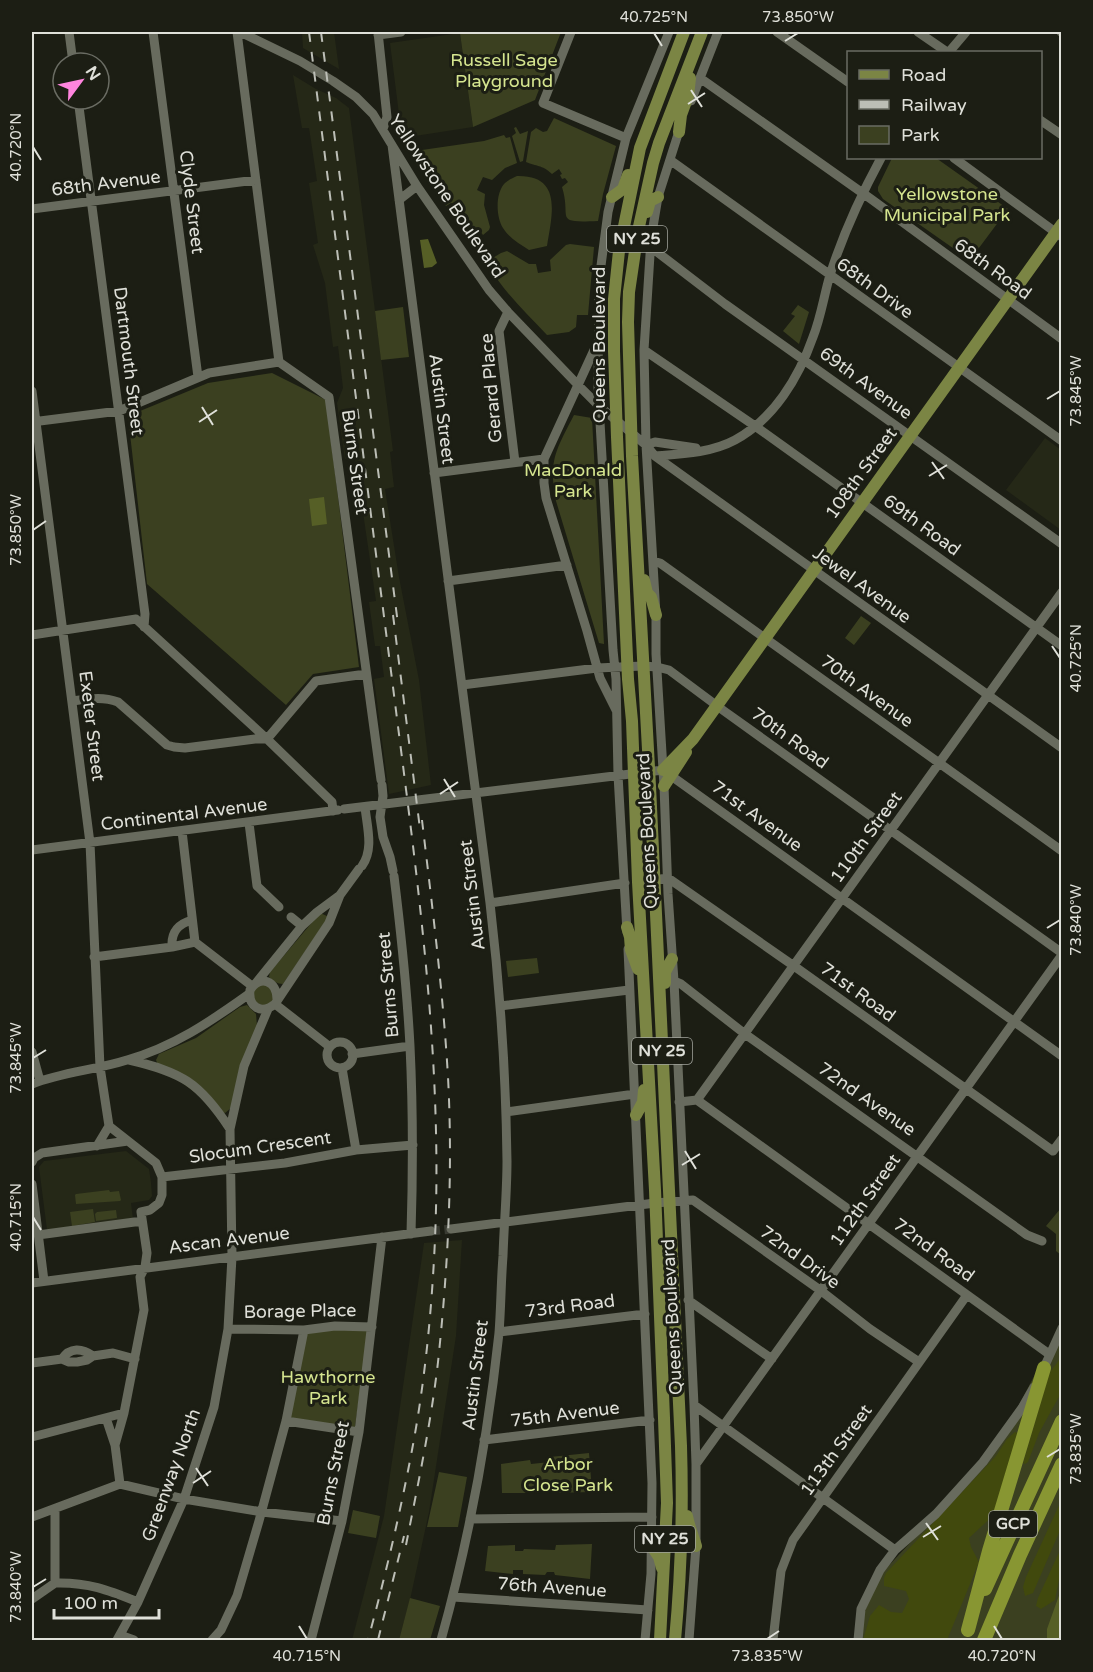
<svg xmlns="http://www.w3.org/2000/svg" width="1093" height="1672" font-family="'Varela Round',sans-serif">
<rect width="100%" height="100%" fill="#1c1e14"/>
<path fill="#252817" d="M302,32h32l5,37 -36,-21z
M460,33l13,94 -71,11 -12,-95z
M293,75l23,14 20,9 13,10 44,343 -3,1 4,35 -9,2 14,88 20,103 12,105 -42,9 -15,-115 10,-2 -4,-31h-5l-6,-44 7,-1 -21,-143 -10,1 -8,-56 6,-15 -5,-42 -5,1 -8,-64 -12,-38 5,-2 -9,-60 8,-2 -8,-53h-7z
M1045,438l16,12v80l-55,-40z
M126,1151l23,18 2,14 1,13 -3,4 -18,3 2,16 -86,11 -8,-63 5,-6z
M462,1240l-6,96 -27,176 -19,88 -11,40h-47l32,-124 40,-273z"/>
<path fill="#3b4020" d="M478,32h83l-26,68 -62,27 -13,-94z
M554,118l62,28 -13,48 -5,27c-46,2 -26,-2 -36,-34l6,-5 -3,-4 -3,1 -2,-4 2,-1 -3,-5 -7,5c-11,-10 -15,-7 -26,-12l5,-30 5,-4 7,4 4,-1z
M516,127l4,7 8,-3 -5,30 -3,1 -8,-26 4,-3 -2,-5z
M504,135l2,3 4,-1 7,26 -12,5 -13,12 -9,-3 -6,13 8,4 -1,11 6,22 -1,3 -6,5 -6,-8 -11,8 -12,-17 3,-3v-6l8,-1 -2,-4 -5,-2 -2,3 -5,-2 -5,3 -31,-44 7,-12 62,-9z
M892,158h44l72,51 -38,51 -87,-61 -5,-8v-4z
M517,176c46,-1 35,39 30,70l-18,4c-9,-6 -20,-12 -26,-22 -7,-11 -8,-35 2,-45 3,-3 8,-5 12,-7z
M570,244l24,3 -6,68h-11l-1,12 -7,5 -22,3c-22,-23 -45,-45 -61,-73l15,-9 6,-2 22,13h7l2,9 13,-2 -1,-11 16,-15z
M798,305l11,7 -10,32 -16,-13 12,-15 -4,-2z
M403,307l6,50 -28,3 -6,-49z
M272,373l54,27 33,267 -46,7 -27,31 -139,-121 -19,-168 80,-33z
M574,415l18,3 12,226 -5,-1 -43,-142c-8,-40 0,-51 18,-86z
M861,616l10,7 -17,22 -9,-7z
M320,913l7,3v3l-42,62 -2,3c-6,0 -10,-3 -14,-7l1,-5z
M537,958l2,15 -31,4 -2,-16z
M260,984l10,2 4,14 -9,6 -11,-4 -1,-11z
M247,1005l9,9 1,12 -17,40 -9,42 -6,5 -5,-2 -62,-46 -2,-5 3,-6 37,-16 44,-31z
M109,1190l1,2 9,-1 2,9 -1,1 -44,3 -1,-9 1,-1z
M1061,1208v47l-5,-4v-17l-10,-8z
M93,1209l2,13 -23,4 -2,-14z
M116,1210l1,8 -21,3 -1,-7 2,-2z
M1061,1325v315h-201l4,-27 16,-38 60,-64 50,-51z
M324,1329l42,1 2,2 -13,95 -61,-7 -4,-3 13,-82z
M589,1453l3,39 -40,1v-6h-19l-1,6h-30l-1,-29 29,-4 1,4 19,-2v-5z
M439,1472l28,5 -9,50h-31z
M353,1510l27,6 -4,22 -28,-5z
M592,1544l-2,35 -35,-4 -1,-3h-7l-2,3 -22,-1v-4h-10v4l-28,-3 3,-25 27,-1v6h8l1,-2 31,1 1,-5z
M410,1598l30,8 -10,34h-31z"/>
<path fill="#41490d" d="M1061,1356v37l-22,40 -11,29 -3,2 -2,-1 26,-89c4,-7 9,-11 12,-18z
M1015,1432l3,1 -22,80 -27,25 2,9 8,15 -32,78h-84l7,-24 9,-11 12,7 11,1 7,-14 -3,-8 -22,-5v-8l2,-5 110,-117 11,-17z
M1061,1501v27l-28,65 -8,3 -2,-9 3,-10z
M1061,1548v21l-6,31 -14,9 -5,-3 2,-8z"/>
<path fill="#565f26" d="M428,239l9,24 -5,4 -8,1 -4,-28z
M324,497l3,27 -15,2 -3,-27z
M1061,1590v50h-14v-11z"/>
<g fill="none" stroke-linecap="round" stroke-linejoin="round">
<path stroke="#393b32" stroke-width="9" stroke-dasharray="9 4.5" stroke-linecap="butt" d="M431,1231l20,-2"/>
<path stroke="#686b5e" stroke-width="9" d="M69,32l4,31
M153,32l45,345
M237,32l42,330
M240,32l60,29 33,20 23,16 17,17 44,72 72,104 19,22 71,74 20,20 47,39 9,11 407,292
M378,32l9,85 -4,12
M571,32l-28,71 83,35
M777,32l71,50
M918,32l29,20
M1061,32h1
M378,35l23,-3
M949,52l17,-20
M700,78l171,121 191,140
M78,99l67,515 -1,13
M691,101l27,-69
M1040,120l22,15
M680,128l-22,69 -7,42 -7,111 2,95 10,170v39l8,132 4,108 6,87 20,424 2,59v82l-7,94
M392,145l98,758c10,85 16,171 17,258 0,31 -3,63 -4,95 -2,25 -2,51 -4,77 -11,103 -30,207 -58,307
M954,158l108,79
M670,160l392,281
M399,200l18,-14
M32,209l224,-29
M651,250l6,2 68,52 337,240
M508,312l-9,19 16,131
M595,348l-51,111v24l2,15 41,133 13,47 16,32
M644,350l111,76 307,220
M279,362l50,35 52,383
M32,391l58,452 10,224 9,59 -12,20
M32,422l87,-11 90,-38 70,-11
M646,445l9,-3 41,6
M655,456c26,-2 56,-3 80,-16 39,-21 64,-63 78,-103 8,-20 11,-42 17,-62 13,-41 31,-80 51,-117
M434,473l110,-14
M653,561l7,2 402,288
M448,581l119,-16
M32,635l104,-16 131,120 65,63 1,9
M462,685l135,-17 46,-2 14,1 12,3 55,41 338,242
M72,701c16,-2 30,-5 46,1l49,43 7,2 11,1 70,-9h12l49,-58 50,-7
M382,785l1,11 -3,21 3,20 7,20 3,14
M344,809l319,-39 399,286
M249,823l8,63 22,21
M182,831l13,111
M32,850l306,-40
M362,866c12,-17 5,-39 3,-59
M394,876c7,57 13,113 16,170 3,62 3,125 1,188
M638,882l30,-4 126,88 259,185 9,-12
M490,903l135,-20
M291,917l11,9
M627,932l-9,-157 -2,-96 -3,-29 -15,-263 1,-106 9,-69 18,-74 43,-106
M195,942l57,44
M172,947c-1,-15 6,-23 20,-27
M628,949l24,534 -1,91 -6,66
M94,957l78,-10 23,-5
M674,981l7,3 64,50 282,201 15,6
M256,983l46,-57 15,-14 23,-17
M277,999c0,-18 -17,-25 -27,-9 -2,17 11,25 25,14l54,-81 11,-28 19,-26
M275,1004l55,43
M500,1006l129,-16
M327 1055a13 13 0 1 1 26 0a13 13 0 1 1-26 0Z
M32,1052l8,29
M352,1054l58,-8
M129,1060c53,12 71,23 101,69
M342,1068l14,82
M32,1084c30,-12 64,-14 95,-24 46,-13 83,-38 122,-66
M697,1100l365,-508
M679,1102l18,-2 352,254
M506,1112l129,-18
M109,1126l47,37 6,14v18l-3,8 -9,7 -9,2 6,41 -2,14 -5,10 4,33 -20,103 -9,32 5,39
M32,1162l2,-4 8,-5 86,-12
M162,1177l123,-14 71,-13 57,-5
M32,1184l12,97
M451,1229l204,-26 38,-3 127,90 50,39 49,33
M38,1235l104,-14
M32,1283l399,-52
M688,1300l84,59
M228,1329l76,1 31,-4 37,1
M499,1332l146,-18
M62,1359c8,-12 20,-11 31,-3
M32,1363l30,-4 7,3h8l10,-2 6,-4 20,-3 22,6
M1042,1372l20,-44
M694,1405l201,145
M106,1418l9,27
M286,1421l73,11
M32,1437l92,-24
M484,1440l166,-20
M696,1464l366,-509
M55,1509v74
M32,1517l88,-33 64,15 78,13 80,9
M470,1519l182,-2
M55,1583c33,-1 53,7 83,19
M453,1597l195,13
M32,1599l23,-16
M120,1635l14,5
M117,1640l21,-38 46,-103 30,-92 14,-78 4,-72 -2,-128 14,-63 24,-57
M212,1640l9,-10 16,-34 22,-75 27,-100 18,-91
M311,1640l31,-119 17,-89 23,-195
M773,1640l8,-69 12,-31 174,-245
M858,1640l3,-31 19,-39 15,-20 41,-36 47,-52 39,-54 12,-21"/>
<path stroke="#7b8544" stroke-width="12" d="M679,132l2,-17 7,-19 2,-18
M612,197l11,-8 5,-14
M647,212l3,-11 8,-4
M644,580l3,13 4,4 5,18
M663,770l30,-31 369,-515
M664,786l22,-34
M627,927l3,10 1,13 7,19
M665,983v-11l7,-13
M636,1115l7,-13 1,-12
M687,1516c2,11 6,20 9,30
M651,1545l8,12 3,11
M660,1640l7,-137 -3,-85 -9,-228 -17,-308 -6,-161 -4,-42 -11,-242 -3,-86v-52l5,-48 21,-103 44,-116
M675,1640c6,-64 8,-129 6,-194l-31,-660 -18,-330 -4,-134 1,-30 9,-61 15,-68 6,-20 43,-111"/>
<path stroke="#889632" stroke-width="14" d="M985,1589l77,-168
M968,1630l21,-79 55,-183
M984,1640l36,-85 42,-91"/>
<path stroke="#bcbeb6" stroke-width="2" stroke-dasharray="10 10" stroke-linecap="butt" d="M309,32c28,218 56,436 84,655 23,183 50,367 42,552 -3,69 -10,143 -23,211 -12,64 -27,127 -44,190
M321,32l77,592
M393,615l27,214
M406,1545c12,-61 25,-122 32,-183 10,-94 15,-191 10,-285 -5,-86 -16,-172 -26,-257
M378,1640l26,-104"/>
</g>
<path fill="none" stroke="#dfe0d9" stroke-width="2" d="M654,33l8,13M785,41l13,-8M691,90l11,17M688,104l17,-11M33,147l8,13M1047,399l13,-8M202,407l11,18M199,422l18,-12M932,462l12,17M929,476l18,-11M33,530l13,-9M1052,646l8,12M444,779l11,18M440,794l18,-12M1047,928l13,-8M33,1058l13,-8M685,1151l11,18M682,1165l18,-11M33,1217l8,13M1047,1457l13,-8M196,1468l12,18M193,1483l18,-12M926,1523l12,17M923,1537l18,-11M33,1587l13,-8M299,1626l8,13M994,1626l8,13M767,1639l12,-8"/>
<g text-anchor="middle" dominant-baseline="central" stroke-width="6" stroke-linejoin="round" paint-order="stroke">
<g fill="#1c1e14" stroke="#a4a69e" stroke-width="1.5">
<rect x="607" y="226" width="60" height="26" rx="4.5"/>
<rect x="632" y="1038" width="60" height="26" rx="4.5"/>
<rect x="989" y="1511" width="48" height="26" rx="4.5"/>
<rect x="635" y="1526" width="60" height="26" rx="4.5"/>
</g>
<g font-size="16" font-weight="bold" fill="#dfe0d9">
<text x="637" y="239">NY 25</text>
<text x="662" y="1051">NY 25</text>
<text x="1013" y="1524">GCP</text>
<text x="665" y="1539">NY 25</text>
</g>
<g font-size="18" fill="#d5e58f" stroke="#1c1e14">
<text x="504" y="60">Russell Sage<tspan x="504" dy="21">Playground</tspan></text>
<text x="947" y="194">Yellowstone<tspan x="947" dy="21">Municipal Park</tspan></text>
<text x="573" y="470">MacDonald<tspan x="573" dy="21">Park</tspan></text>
<text x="328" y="1377">Hawthorne<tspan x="328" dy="21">Park</tspan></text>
<text x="568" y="1464">Arbor<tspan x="568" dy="21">Close Park</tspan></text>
</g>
<g font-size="18" fill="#dfe0d9" stroke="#1c1e14">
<text transform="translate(106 183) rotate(-7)">68th Avenue</text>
<text transform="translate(447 196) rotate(56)">Yellowstone Boulevard</text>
<text transform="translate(192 202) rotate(83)">Clyde Street</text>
<text transform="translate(993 269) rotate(36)">68th Road</text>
<text transform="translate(875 288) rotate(36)">68th Drive</text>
<text transform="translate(599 345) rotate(-90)">Queens Boulevard</text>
<text transform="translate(129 361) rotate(83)">Dartmouth Street</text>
<text transform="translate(866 383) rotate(36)">69th Avenue</text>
<text transform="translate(491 388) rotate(-95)">Gerard Place</text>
<text transform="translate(442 409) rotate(83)">Austin Street</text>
<text transform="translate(355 462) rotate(82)">Burns Street</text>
<text transform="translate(861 473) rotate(-54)">108th Street</text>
<text transform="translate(922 525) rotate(36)">69th Road</text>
<text transform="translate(862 585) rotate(36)">Jewel Avenue</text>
<text transform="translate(867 691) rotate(36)">70th Avenue</text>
<text transform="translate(92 726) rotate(83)">Exeter Street</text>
<text transform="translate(790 738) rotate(36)">70th Road</text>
<text transform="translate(184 814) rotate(-7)">Continental Avenue</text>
<text transform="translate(757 816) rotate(36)">71st Avenue</text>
<text transform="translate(647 831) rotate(-93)">Queens Boulevard</text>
<text transform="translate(866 837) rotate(-54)">110th Street</text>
<text transform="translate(472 895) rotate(-97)">Austin Street</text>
<text transform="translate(388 985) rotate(-95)">Burns Street</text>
<text transform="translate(858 992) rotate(36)">71st Road</text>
<text transform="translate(867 1099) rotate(35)">72nd Avenue</text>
<text transform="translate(260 1147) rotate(-8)">Slocum Crescent</text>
<text transform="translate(865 1200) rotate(-55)">112th Street</text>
<text transform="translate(229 1240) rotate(-7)">Ascan Avenue</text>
<text transform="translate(934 1250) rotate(36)">72nd Road</text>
<text transform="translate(800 1257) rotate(36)">72nd Drive</text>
<text transform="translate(570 1306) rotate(-7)">73rd Road</text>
<text transform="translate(300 1311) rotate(-1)">Borage Place</text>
<text transform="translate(672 1317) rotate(-93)">Queens Boulevard</text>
<text transform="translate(475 1375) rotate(-83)">Austin Street</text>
<text transform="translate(565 1414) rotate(-7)">75th Avenue</text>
<text transform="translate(836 1450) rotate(-54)">113th Street</text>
<text transform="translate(333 1473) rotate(-79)">Burns Street</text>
<text transform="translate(171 1475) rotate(-70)">Greenway North</text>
<text transform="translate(552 1587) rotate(4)">76th Avenue</text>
</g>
</g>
<rect width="1093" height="1672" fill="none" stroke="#1c1e14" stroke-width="66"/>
<rect x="847" y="51" width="195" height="108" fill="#1c1e14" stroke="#6a6c63" stroke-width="1.5"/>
<rect x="859" y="70" width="30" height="9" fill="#7b8544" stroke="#6a6c63" stroke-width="1.5"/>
<text x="901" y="81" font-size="18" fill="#dfe0d9">Road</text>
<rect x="859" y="100" width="30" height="9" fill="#bcbeb6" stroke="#6a6c63" stroke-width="1.5"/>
<text x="901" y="111" font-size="18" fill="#dfe0d9">Railway</text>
<rect x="859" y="126" width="30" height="18" fill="#3b4020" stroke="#6a6c63" stroke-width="1.5"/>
<text x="901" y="141" font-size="18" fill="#dfe0d9">Park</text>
<g transform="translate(81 81) rotate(57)"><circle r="28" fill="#1c1e14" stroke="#6a6c63" stroke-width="1.5"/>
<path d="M0-4.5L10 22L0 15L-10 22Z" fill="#ff85de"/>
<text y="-9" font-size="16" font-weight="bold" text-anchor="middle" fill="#dfe0d9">N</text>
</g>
<path d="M54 1609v9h105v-9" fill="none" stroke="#dfe0d9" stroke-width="3"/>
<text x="63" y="1609" font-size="18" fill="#dfe0d9" stroke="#1c1e14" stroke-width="4.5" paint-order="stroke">100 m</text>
<rect x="33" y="33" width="1027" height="1606" fill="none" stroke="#dfe0d9" stroke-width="2"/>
<g font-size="15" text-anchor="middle" fill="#dfe0d9">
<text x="654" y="22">40.725°N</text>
<text x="798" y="22">73.850°W</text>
<text transform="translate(16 147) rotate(-90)" y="5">40.720°N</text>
<text transform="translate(1076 391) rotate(-90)" y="5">73.845°W</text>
<text transform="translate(16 530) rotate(-90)" y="5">73.850°W</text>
<text transform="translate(1076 658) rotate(-90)" y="5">40.725°N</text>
<text transform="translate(1076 920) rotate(-90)" y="5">73.840°W</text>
<text transform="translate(16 1058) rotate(-90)" y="5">73.845°W</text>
<text transform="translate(16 1217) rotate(-90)" y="5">40.715°N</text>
<text transform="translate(1076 1449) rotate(-90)" y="5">73.835°W</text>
<text transform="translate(16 1587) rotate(-90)" y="5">73.840°W</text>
<text x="307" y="1661">40.715°N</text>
<text x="767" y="1661">73.835°W</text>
<text x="1002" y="1661">40.720°N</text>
</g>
</svg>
